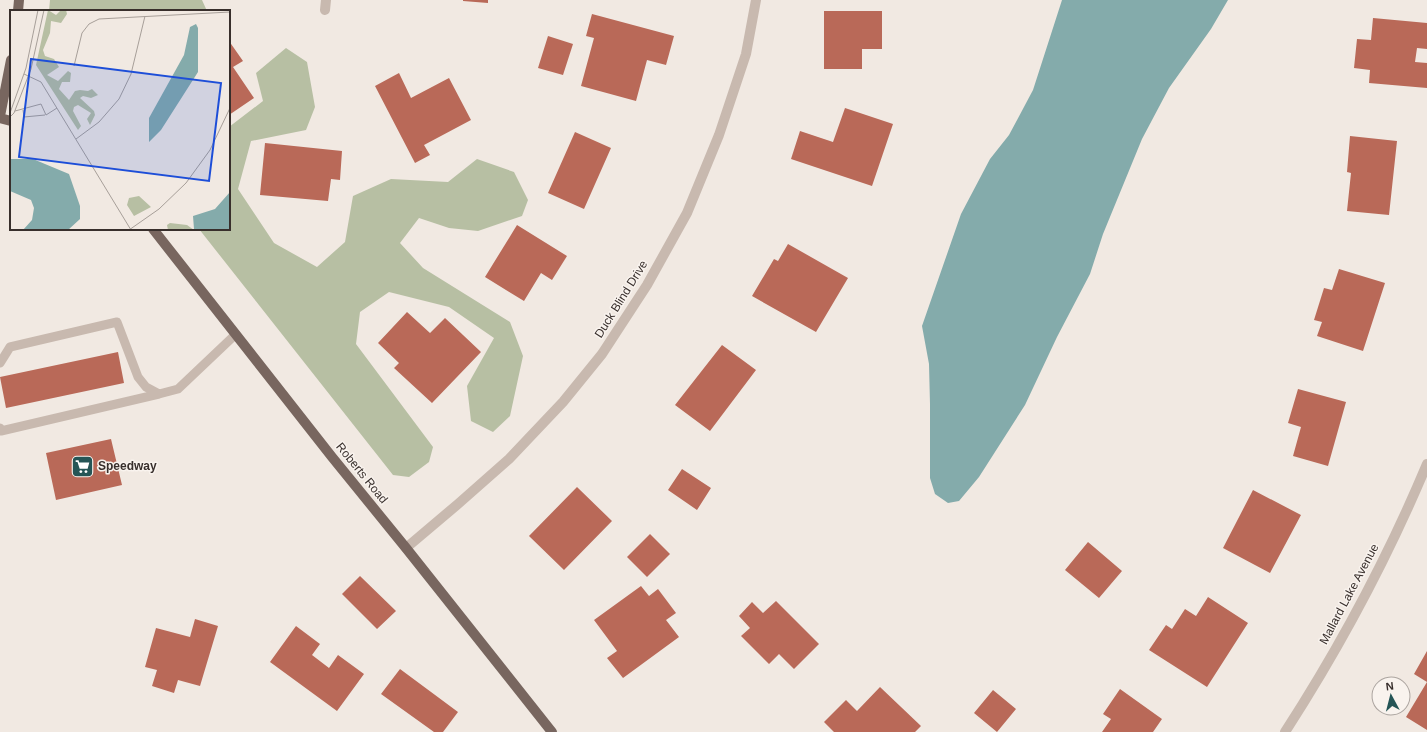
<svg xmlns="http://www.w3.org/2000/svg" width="1427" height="732" font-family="Arial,sans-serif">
<rect width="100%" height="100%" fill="#f1e9e2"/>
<path fill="#b7bfa3" d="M50,0h152l5,11h-158z
M286,48l21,14 8,45 -9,23 -55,11 -13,48 36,54 43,24 28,-25 8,-46 38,-17 57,3 29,-23 37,13 14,28 -6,16 -44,15 -29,-3 -30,-10 -19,25 23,25 87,54 13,34 -13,60 -17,16 -22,-11 -4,-35 27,-48 -45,-31 -60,-15 -29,20 -4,32 77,103 -4,15 -20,15 -16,-2 -194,-246h30v-102l34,-26 -7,-28z"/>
<path fill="#84abab" d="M1062,0h166l-17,29 -42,59 -27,51 -39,95 -13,40 -33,63 -32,68 -46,72 -20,24 -11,2 -13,-9 -5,-16v-74l-1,-40 -7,-38 39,-112 29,-55 19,-24 24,-45z"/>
<path fill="#b96958" d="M463,0h25v3l-25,-2z
M824,11h58v38h-20v20h-38z
M592,14l82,22 -8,29 -19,-5 -11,41 -55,-15 13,-48 -8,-2z
M1373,18l54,5v26l-10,-1 -2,14 12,1v25l-58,-5 1,-13 -16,-2 3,-29 14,1z
M548,36l25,8 -10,31 -25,-7z
M229,41l14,20 -10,6 21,31 -25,17z
M399,73l12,25 38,-20 22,42 -47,25 6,10 -15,8 -40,-77z
M845,108l48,16 -21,62 -81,-27 9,-28 33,11z
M575,132l36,16 -27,61 -36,-16z
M1350,136l47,5 -8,74 -42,-4 4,-38 -4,-1z
M265,143l77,8 -2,29 -9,-1 -3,22 -68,-6z
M517,225l50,31 -15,24 -11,-7 -17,28 -39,-24z
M788,244l60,34 -32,54 -64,-36 22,-37 4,2z
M1339,269l46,14 -22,68 -46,-15 5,-14 -8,-2 10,-32 8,2z
M407,312l23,21 15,-15 36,34 -49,51 -38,-35 5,-5 -21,-20z
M722,345l34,25 -46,61 -35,-26z
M118,352l6,31 -118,25 -6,-31z
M1298,389l48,13 -18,64 -35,-10 8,-29 -13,-4z
M111,439l11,46 -66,15 -10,-47z
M682,469l29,19 -14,22 -29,-20z
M577,487l35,34 -48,49 -35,-34z
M1253,490l48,25 -31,58 -47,-25z
M650,534l20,20 -23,23 -20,-20z
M1088,542l34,29 -23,27 -34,-28z
M360,576l36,35 -19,18 -35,-35z
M641,586l8,10 9,-7 18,24 -10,7 13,17 -56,41 -16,-20 10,-7 -23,-31z
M1208,597l40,26 -41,64 -58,-37 17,-25 6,4 13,-20 11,7z
M776,601l43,43 -25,25 -15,-15 -10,10 -28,-28 9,-8 -11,-12 13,-14 11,11z
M195,619l23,7 -18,60 -22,-6 -4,13 -22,-7 5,-16 -12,-3 11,-39 34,9z
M296,626l24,18 -8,11 17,13 9,-13 26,19 -27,37 -67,-49z
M1427,651v79l-21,-13 21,-35 -13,-8z
M400,669l58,43 -15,20h-9l-53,-38z
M880,687l41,39 -6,6h-81l-10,-10 22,-22 11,11z
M1120,689l42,30 -9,13h-51l9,-13 -8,-5z
M993,690l23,19 -19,23 -23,-19z"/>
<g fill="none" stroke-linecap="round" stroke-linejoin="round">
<path stroke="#c8b9af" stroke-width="9" d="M0,363l10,-16 107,-25 21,55 8,10 13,7 19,-5 58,-55
M0,428l1,3 158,-37"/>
<path stroke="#c8b9af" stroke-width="10" d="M325,10l1,-10
M406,548l52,-44 51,-45 54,-57 39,-48 45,-69 40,-72 32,-78 27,-81 10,-54
M1285,732c55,-85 103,-175 142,-268"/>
<path stroke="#78665f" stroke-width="10" d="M18,11l1,-11
M0,116l11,-56
M0,118l11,3
M153,229l179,228 74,91 146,184"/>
</g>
<defs>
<symbol id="supermarket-square" viewBox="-11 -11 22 22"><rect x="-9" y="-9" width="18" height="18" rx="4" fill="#255556" stroke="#f9f3ee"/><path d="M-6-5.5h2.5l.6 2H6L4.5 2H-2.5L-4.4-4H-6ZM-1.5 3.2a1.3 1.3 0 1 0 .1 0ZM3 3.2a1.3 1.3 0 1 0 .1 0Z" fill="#fff"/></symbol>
</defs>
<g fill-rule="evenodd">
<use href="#supermarket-square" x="70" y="454" width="25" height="25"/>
</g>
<g text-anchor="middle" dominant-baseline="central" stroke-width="3" stroke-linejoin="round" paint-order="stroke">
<g font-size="12" fill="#382f2c" stroke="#f9f3ee">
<text transform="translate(621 299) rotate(-58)">Duck Blind Drive</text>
<text transform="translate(362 473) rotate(51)">Roberts Road</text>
<text transform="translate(1349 594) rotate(-62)">Mallard Lake Avenue</text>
</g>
<g font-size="12" font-weight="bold" fill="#382f2c" stroke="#f9f3ee" text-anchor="start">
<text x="98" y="466">Speedway</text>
</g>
</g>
<g transform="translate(10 10)">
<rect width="220" height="220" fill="#f1e9e2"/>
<path d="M38,0l8,5 5,-5h5l1,4 -6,9 -10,-2 -1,12 -7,17 2,6 9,3 5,8 -12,8 11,6 10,-10 3,2 -1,9h-8l-3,7 10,11 6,-9 5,-1 8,1 4,-2 6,6 -7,3 -8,-2 -3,2 14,13 1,4 -5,10 -3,-6 4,-6 -13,-8 -4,2 -1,4 8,15 -3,4 -42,-65zM129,186l12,11 -17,9 -7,-11 2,-7zM160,213l17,2 7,5h-26l-1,-5z" fill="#b7bfa3"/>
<path d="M186,14l2,4v44l-37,58 -12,12v-24l35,-63 6,-28zM0,149h23l36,15 11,32v13l-12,11h-45l9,-10 2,-12 -3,-8 -21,-9zM220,182v37h-36l-1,-13 22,-7z" fill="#84abab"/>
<path fill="none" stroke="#a79f99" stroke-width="1" d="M64,56l8,-33 7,-9 10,-5 131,-7M14,64l17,8 90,148M13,100l1,7 21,-2M5,101l26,-7 5,11 11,-7M0,103l16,-45 12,-58M0,107l4,-4 17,-44 13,-59M66,129l23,-17 20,-23 12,-25 14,-58M119,220l30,-21 27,-26 24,-33 20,-42"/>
<path fill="#1d4ed8" fill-opacity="0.15" stroke="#1d4ed8" stroke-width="2" d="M21,49l190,24 -12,98 -190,-24z"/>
<rect width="220" height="220" fill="none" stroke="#382f2c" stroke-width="2"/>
</g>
<g transform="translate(1391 696) rotate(353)"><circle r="19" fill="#f9f3ee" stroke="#aca5a0"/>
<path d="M0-3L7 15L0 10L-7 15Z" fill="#255556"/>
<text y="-6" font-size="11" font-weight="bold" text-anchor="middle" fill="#382f2c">N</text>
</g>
</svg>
